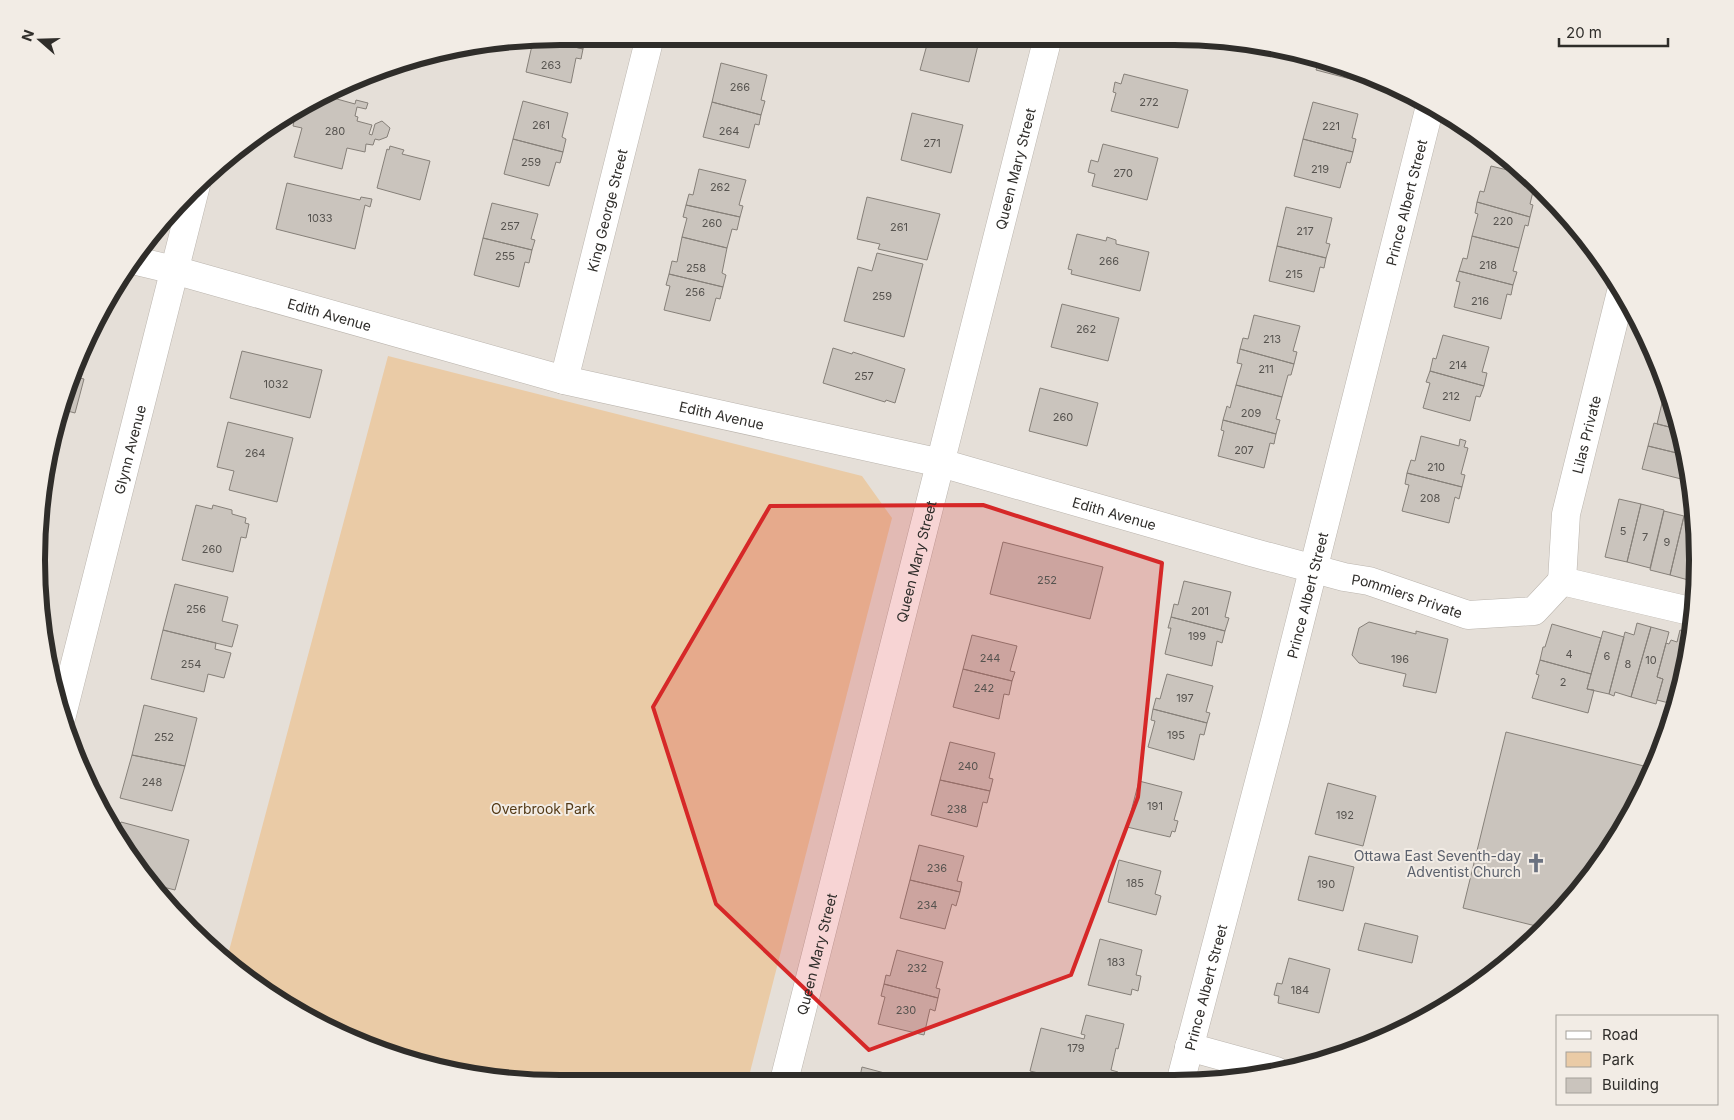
<svg xmlns="http://www.w3.org/2000/svg" width="1734" height="1120" font-family="Inter,sans-serif">
<rect width="100%" height="100%" fill="#e5dfd8"/>
<path fill="#eacba6" d="M388,356l474,120 30,42 -144,562 -256,-1 -133,-35 -61,-31 -72,-51z"/>
<path fill="#cac4bd" stroke="#868079" d="M533,41h17l33,8 -2,10 -5,-1 -5,25 -45,-11z
M550,41h35l-2,8z
M928,41h51l-10,41 -49,-12z
M1319,59l23,5 22,9 -2,9 -46,-12z
M721,63l46,12 -6,25 4,1 -4,14 -49,-13z
M1124,74l64,16 -10,38 -67,-17 5,-18 -3,-1 2,-10 6,2z
M326,96l29,8 1,-4 12,3 -2,6 -9,-2 -2,9 3,1 -1,4 15,4 -3,9 3,1 3,-11 7,-3 8,7 -3,9 -8,3 -4,-1 -2,6 -7,-1 -1,8 -18,-4 -5,21 -48,-12 8,-29 -9,-2 3,-14 9,3 2,-9z
M523,101l45,12 -6,24 4,2 -3,13 -50,-13z
M712,102l49,13 -2,10 -4,-1 -6,24 -46,-11z
M1313,102l45,12 -6,24 4,1 -3,13 -50,-13z
M912,113l51,12 -12,48 -50,-13z
M513,139l50,13 -3,11 -4,-1 -7,24 -45,-12z
M1303,139l50,13 -3,11 -3,-1 -7,26 -46,-12z
M1103,144l55,14 -11,42 -55,-14 3,-12 -7,-2 3,-12 7,2z
M390,146l14,4 -2,4 28,7 -10,39 -43,-12 10,-39 2,1z
M1491,166l37,9 7,8 -5,21 3,1 -3,12 -53,-15 3,-11 4,1z
M699,169l47,11 -7,25 4,1 -3,11 -54,-12 3,-11 4,1z
M287,183l73,17 1,-3 11,2 -2,8 -5,-2 -10,44 -79,-20z
M867,197l73,17 -13,46 -49,-11 2,-5 -23,-5z
M1477,202l53,15 -2,9 -3,-1 -6,23 -47,-12 6,-22 -3,-1z
M492,203l46,11 -7,25 4,1 -3,10 -49,-12z
M686,205l54,12 -3,13 -5,-1 -5,19 -45,-11 5,-19 -4,-1z
M1286,207l46,11 -6,25 4,1 -4,14 -49,-12z
M1077,234l29,7 1,-4 9,3v4l33,8 -9,39 -69,-17 1,-4 -4,-1z
M1472,236l47,12 -6,23 4,1 -4,13 -54,-14 4,-13 4,1z
M682,237l45,11 -5,25 4,2 -3,12 -54,-13 3,-13 5,1z
M483,238l49,12 -3,13 -4,-1 -6,25 -45,-12z
M1277,246l49,12 -2,10 -4,-1 -6,25 -45,-11z
M877,253l46,11 -19,73 -60,-16 14,-54 14,4z
M1459,271l54,14 -2,10 -4,-1 -6,25 -47,-12 6,-25 -4,-1z
M669,274l54,13 -3,12 -4,-1 -6,23 -46,-11 6,-24 -4,-1z
M1062,304l57,14 -11,43 -57,-14z
M1254,315l46,11 -7,25 4,1 -3,12 -54,-15 3,-11 5,1z
M1443,335l46,12 -7,25 5,1 -3,13 -54,-15 3,-13 3,1z
M833,348l19,6 1,-2 52,17 -10,34 -9,-3 -1,2 -62,-19z
M1240,349l54,15 -3,11h-3l-6,22 -46,-12 6,-21 -5,-1z
M242,351l80,19 -12,48 -80,-20z
M1430,371l54,15 -4,11 -4,-1 -6,25 -47,-13 7,-25 -4,-1z
M71,376l13,3 -9,34 -11,-3 -8,32h-2l10,-51z
M1236,385l46,12 -6,22 4,1 -4,14 -53,-14 4,-14 3,2z
M1040,388l58,15 -11,43 -58,-15z
M1666,388l7,18 -11,-3z
M1662,403l11,3 8,24 -24,-6z
M1223,420l53,14 -2,10 -4,-1 -6,25 -46,-12 6,-25 -3,-1z
M228,422l65,16 -16,64 -48,-12 5,-19 -17,-4z
M1654,423l27,7 4,25 -37,-9z
M1421,436l38,10 1,-7 6,2 -2,6 4,1 -7,26 4,1 -3,12 -55,-14 4,-13 4,1z
M1648,446l37,9 4,26 -47,-12z
M1407,473l55,14 -3,12 -4,-2 -6,26 -47,-12 7,-26 -4,-1z
M1619,499l22,5 -14,58 -22,-5z
M1641,504l23,6 -14,58 -23,-6z
M196,505l16,4 1,-4 19,5v4l14,4 -1,5 4,1 -3,14 -5,-1 -8,35 -51,-12z
M1664,511l20,5 -14,59 -20,-5z
M1684,516l12,3 1,6 -2,43 -3,13 -22,-6z
M1003,542l100,25 -13,52 -100,-25z
M1184,581l47,11 -6,25 4,1 -4,13 -54,-14 3,-13 4,1z
M175,584l53,13 -6,24 16,4 -6,22 -69,-17z
M1171,617l54,14 -3,12 -5,-2 -5,25 -47,-12 6,-26h-3z
M1369,622l47,12v-3l32,8 -12,54 -33,-7 3,-12 -47,-11 -7,-8 7,-27z
M1637,623l14,4 -20,70 -16,-5 -1,4 -5,-2 16,-62 9,3z
M1552,624l49,14 -10,36 -51,-14 3,-13h2z
M1651,627l18,5 -12,45 6,2 -7,25 -25,-7z
M163,630l53,13 -1,6 16,4 -7,25 -16,-4 -4,18 -53,-13z
M1680,630l12,4 -19,70 -16,-4 6,-21 -6,-2 9,-34 3,1 2,-4 6,2z
M1603,631l21,6 -15,57 -22,-5z
M972,635l45,11 -7,25 5,1 -3,9 -49,-12z
M1687,657l-12,48 -2,-1z
M1540,660l51,14 -4,15 7,1 -6,23 -56,-15 7,-23 -3,-1z
M963,669l49,12 -3,14 -5,-1 -5,25 -46,-12z
M1167,674l46,12 -7,26 4,1 -3,10 -54,-14 3,-11 4,1z
M144,705l53,13 -12,48 -53,-11z
M1153,709l54,14 -3,12 -4,-1 -6,26 -46,-13 7,-26 -4,-1z
M1506,732l146,36 -24,54 -60,83 -24,23 -81,-20z
M950,742l45,11 -6,25 4,1 -3,12 -50,-11z
M132,755l53,11 -13,45 -52,-13z
M940,780l50,11 -3,12 -4,-1 -6,25 -46,-12z
M1139,781l43,11 -8,28 4,1 -3,11 -3,-1 -2,6 -43,-10z
M1328,783l48,13 -13,50 -48,-12z
M121,822l68,18 -14,50 -24,-6 -38,-53 2,-8 5,1z
M919,845l45,11 -7,25 5,1 -2,10 -50,-12z
M1309,856l45,11 -11,44 -45,-11z
M1119,860l42,11 -6,23 6,2 -5,19 -48,-13z
M910,880l50,12 -4,14 -4,-2 -7,25 -45,-11z
M1365,923l53,13 -6,27 -54,-13z
M1100,939l42,11 -6,25 5,1 -3,15 -6,-2 -1,6 -43,-10z
M897,950l46,12 -7,26 4,1 -2,9 -54,-14 2,-9 4,1z
M1289,958l41,11 -11,44 -41,-10 1,-7 -5,-1 3,-12 5,1z
M884,984l54,14 -3,13 -5,-2 -6,26 -46,-11 7,-27 -4,-1z
M1086,1015l38,9 -6,25 -2,-1 -5,22 7,2 -3,10h-39l-46,-11 11,-43 43,11 1,-4 -4,-1z
M330,1029l38,9 -2,7 -7,-1z
M862,1067l45,12 -1,2h-47z"/>
<g fill="none" stroke-linecap="round" stroke-linejoin="round">
<defs>
<g id="minor">
<path id="s1" d="M132,260l42,10 390,110 377,83 310,89 93,25 25,4 99,34 66,-4 28,-30"/>
<path id="s2" d="M564,380l85,-339"/>
<path id="s3" d="M1562,581l4,-67 55,-222"/>
<path d="M1562,581l132,31"/>
<path id="s4" d="M62,715l134,-530"/>
<path d="M1189,1047l87,24"/>
<path id="s5" d="M784,1081l263,-1040"/>
<path id="s6" d="M1180,1083l95,-362 155,-615"/>
</g>
</defs>
<use href="#minor" stroke="#bab4ad" stroke-width="29"/>
<use href="#minor" stroke="#fff" stroke-width="28"/>
</g>
<path fill="#d62828" fill-opacity="0.2" stroke="#d62828" stroke-width="4" stroke-linejoin="round" d="M983,505l179,58 -24,234 -67,178 -202,75 -153,-146 -63,-197 117,-201z"/>
<defs>
<symbol id="church-bare" viewBox="-9 -9 18 18"><path d="M-1.2-6h2.4v3.5h3.3v2.4h-3.3V6h-2.4V-.1h-3.3v-2.4h3.3Z" fill="#6b7280" stroke="#f2ece5" stroke-width="2.5" paint-order="stroke"/></symbol>
</defs>
<g fill-rule="evenodd">
<use href="#church-bare" x="1522" y="849" width="28" height="28"/>
</g>
<g text-anchor="middle" dominant-baseline="central" stroke-width="4" stroke-linejoin="round" paint-order="stroke">
<g font-size="11" fill="#56534f">
<text x="551" y="65">263</text>
<text x="740" y="87">266</text>
<text x="1149" y="102">272</text>
<text x="541" y="125">261</text>
<text x="1331" y="126">221</text>
<text x="335" y="131">280</text>
<text x="729" y="131">264</text>
<text x="932" y="143">271</text>
<text x="531" y="162">259</text>
<text x="1320" y="169">219</text>
<text x="1123" y="173">270</text>
<text x="720" y="187">262</text>
<text x="320" y="218">1033</text>
<text x="1503" y="221">220</text>
<text x="712" y="223">260</text>
<text x="510" y="226">257</text>
<text x="899" y="227">261</text>
<text x="1305" y="231">217</text>
<text x="505" y="256">255</text>
<text x="1109" y="261">266</text>
<text x="1488" y="265">218</text>
<text x="696" y="268">258</text>
<text x="1294" y="274">215</text>
<text x="695" y="292">256</text>
<text x="882" y="296">259</text>
<text x="1480" y="301">216</text>
<text x="1086" y="329">262</text>
<text x="1272" y="339">213</text>
<text x="1458" y="365">214</text>
<text x="1266" y="369">211</text>
<text x="864" y="376">257</text>
<text x="276" y="384">1032</text>
<text x="1451" y="396">212</text>
<text x="1251" y="413">209</text>
<text x="1063" y="417">260</text>
<text x="1244" y="450">207</text>
<text x="255" y="453">264</text>
<text x="1436" y="467">210</text>
<text x="1430" y="498">208</text>
<text x="1623" y="531">5</text>
<text x="1645" y="537">7</text>
<text x="1667" y="542">9</text>
<text x="212" y="549">260</text>
<text x="1047" y="580">252</text>
<text x="196" y="609">256</text>
<text x="1200" y="611">201</text>
<text x="1197" y="636">199</text>
<text x="1569" y="654">4</text>
<text x="1607" y="656">6</text>
<text x="990" y="658">244</text>
<text x="1400" y="659">196</text>
<text x="1651" y="660">10</text>
<text x="191" y="664">254</text>
<text x="1628" y="664">8</text>
<text x="1563" y="682">2</text>
<text x="984" y="688">242</text>
<text x="1185" y="698">197</text>
<text x="1176" y="735">195</text>
<text x="164" y="737">252</text>
<text x="968" y="766">240</text>
<text x="152" y="782">248</text>
<text x="1155" y="806">191</text>
<text x="957" y="809">238</text>
<text x="1345" y="815">192</text>
<text x="937" y="868">236</text>
<text x="1135" y="883">185</text>
<text x="1326" y="884">190</text>
<text x="927" y="905">234</text>
<text x="1116" y="962">183</text>
<text x="917" y="968">232</text>
<text x="1300" y="990">184</text>
<text x="906" y="1010">230</text>
<text x="1076" y="1048">179</text>
</g>
<g font-size="14" fill="#2f2d2a" stroke="#f2ece5">
<text stroke="none"><textPath href="#s5" startOffset="941">Queen Mary Street</textPath></text>
<text stroke="none"><textPath href="#s6" startOffset="909">Prince Albert Street</textPath></text>
<text stroke="none"><textPath href="#s2" startOffset="175">King George Street</textPath></text>
<text stroke="none"><textPath href="#s1" startOffset="205">Edith Avenue</textPath></text>
<text stroke="none"><textPath href="#s1" startOffset="610">Edith Avenue</textPath></text>
<text stroke="none"><textPath href="#s3" startOffset="149">Lilas Private</textPath></text>
<text stroke="none"><textPath href="#s4" startOffset="274">Glynn Avenue</textPath></text>
<text stroke="none"><textPath href="#s1" startOffset="1015">Edith Avenue</textPath></text>
<text stroke="none"><textPath href="#s5" startOffset="536">Queen Mary Street</textPath></text>
<text stroke="none"><textPath href="#s6" startOffset="504">Prince Albert Street</textPath></text>
<text stroke="none"><textPath href="#s1" startOffset="1319">Pommiers Private</textPath></text>
<text stroke="none"><textPath href="#s5" startOffset="131">Queen Mary Street</textPath></text>
<text stroke="none"><textPath href="#s6" startOffset="99">Prince Albert Street</textPath></text>
</g>
<g font-size="14" fill="#543a16" stroke="#f2ece5">
<text x="543" y="808">Overbrook Park</text>
</g>
<g font-size="14" fill="#5b616d" stroke="#f2ece5" text-anchor="end">
<text x="1521" y="855">Ottawa East Seventh-day<tspan x="1521" dy="16">Adventist Church</tspan></text>
</g>
</g>
<path d="M0 0H1734V1120H0ZM560 45H1174A515 515 0 0 1 1689 560V560A515 515 0 0 1 1174 1075H560A515 515 0 0 1 45 560V560A515 515 0 0 1 560 45Z" fill="#f2ece5" fill-rule="evenodd"/>
<path fill="none" stroke="#2f2d2a" stroke-width="6" d="M560 45H1174A515 515 0 0 1 1689 560V560A515 515 0 0 1 1174 1075H560A515 515 0 0 1 45 560V560A515 515 0 0 1 560 45Z"/>
<rect x="1556" y="1015" width="162" height="90" fill="#f2ece5" stroke="#a4a09a"/>
<rect x="1566" y="1031" width="25" height="8" fill="#ffffff" stroke="#a4a09a"/>
<text x="1602" y="1040" font-size="15" fill="#2f2d2a">Road</text>
<rect x="1566" y="1052" width="25" height="15" fill="#eacba6" stroke="#a4a09a"/>
<text x="1602" y="1065" font-size="15" fill="#2f2d2a">Park</text>
<rect x="1566" y="1078" width="25" height="15" fill="#cac4bd" stroke="#a4a09a"/>
<text x="1602" y="1090" font-size="15" fill="#2f2d2a">Building</text>
<g transform="translate(40 40) rotate(290)" stroke="#f2ece5" stroke-width="4" paint-order="stroke">
<path d="M0-4L9 19L0 12L-9 19Z" fill="#2f2d2a"/>
<text y="-8" font-size="14" font-weight="bold" text-anchor="middle" fill="#2f2d2a">N</text>
</g>
<path d="M1559 38v8h109v-8" fill="none" stroke="#2f2d2a" stroke-width="2.5"/>
<text x="1566" y="38" font-size="15" fill="#2f2d2a" stroke="#f2ece5" stroke-width="4" paint-order="stroke">20 m</text>
</svg>
